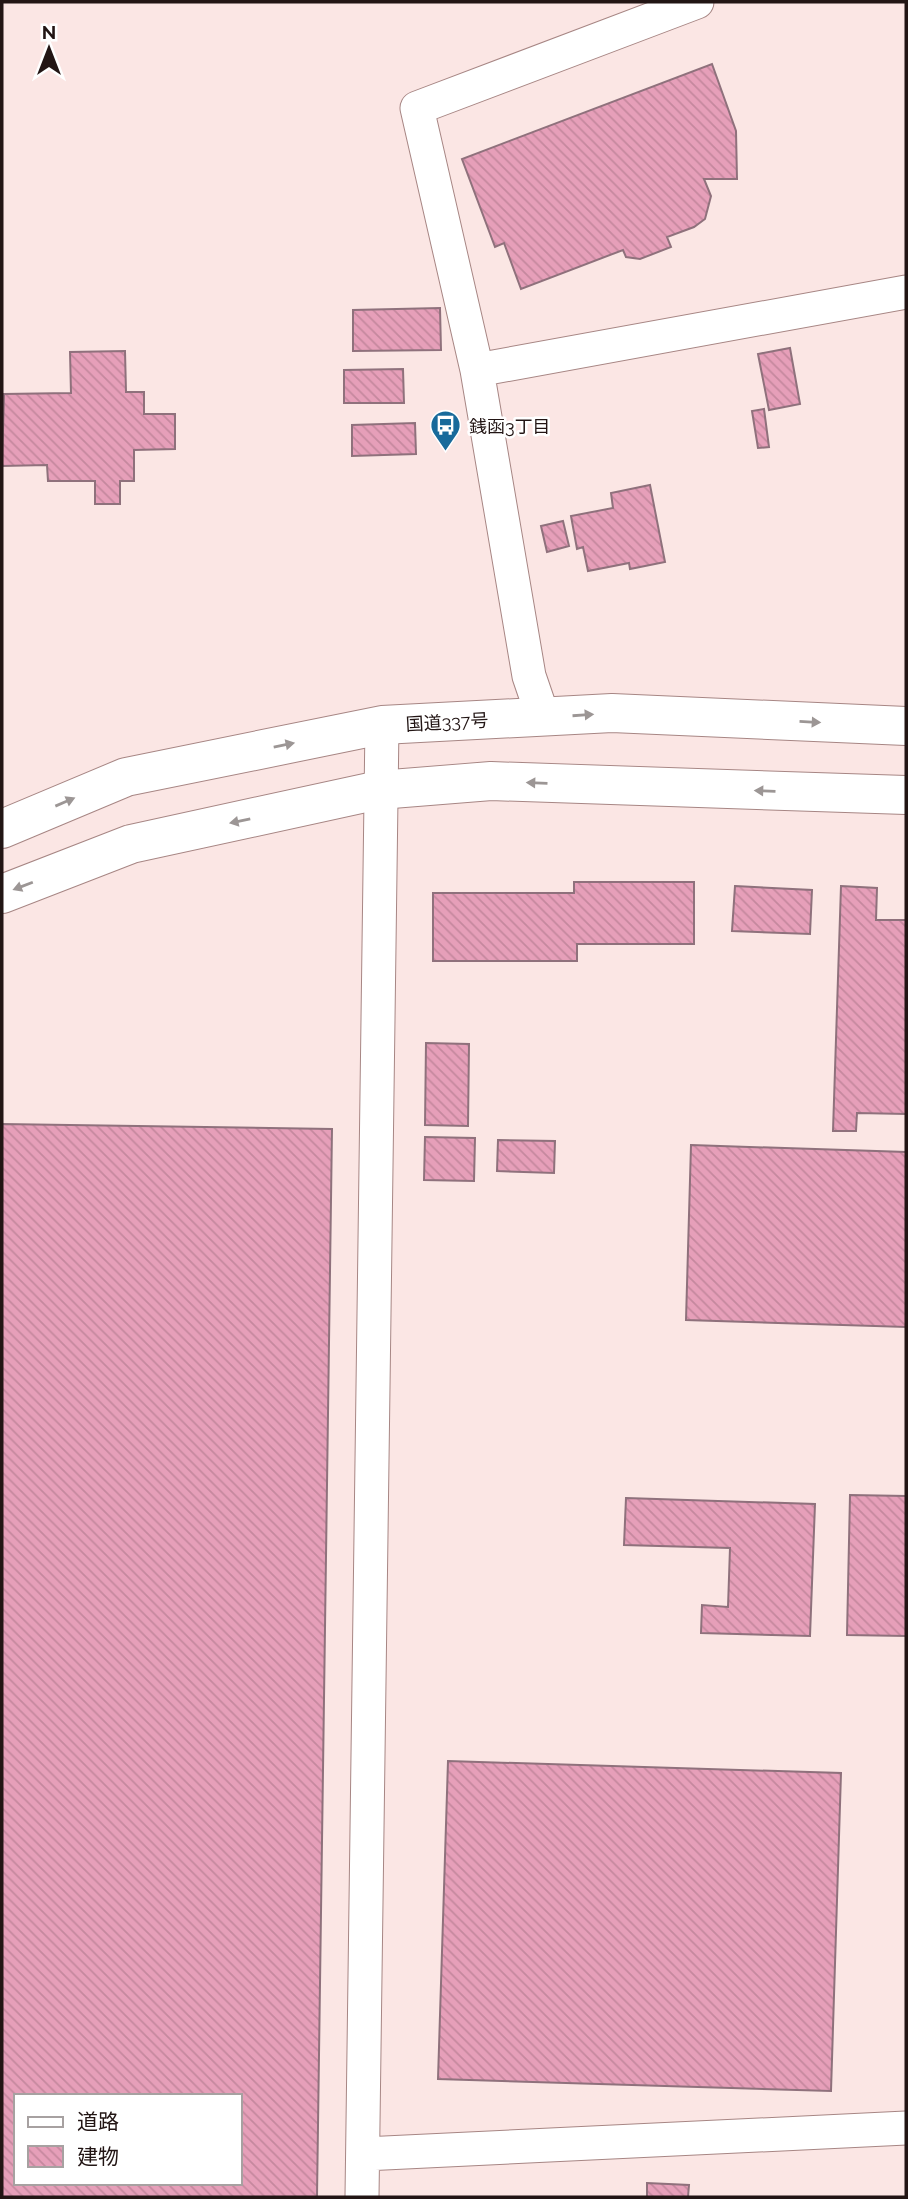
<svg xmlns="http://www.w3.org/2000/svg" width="908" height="2199" font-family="Raleway,'Noto Sans JP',sans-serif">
<defs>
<pattern id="building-back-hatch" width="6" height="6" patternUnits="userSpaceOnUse" patternTransform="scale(1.75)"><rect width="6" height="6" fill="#e69fb9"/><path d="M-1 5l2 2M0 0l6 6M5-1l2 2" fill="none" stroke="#c5889e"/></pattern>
</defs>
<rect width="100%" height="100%" fill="#fbe6e4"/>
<path fill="url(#building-back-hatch)" stroke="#8f717c" stroke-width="2" fill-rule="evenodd" d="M712,64l24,67 1,48h-33l7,17 -6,23 -11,8 -27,10 4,10 -31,12 -14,-2 -3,-7 -102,39 -17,-46 -9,4 -33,-88z
M440,308l1,42 -88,1v-41z
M790,348l10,56 -31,6 -11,-56z
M125,351l1,41h18v22h31v35l-41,1v31h-14v23h-25v-23h-47l-1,-16 -45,1 2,-72 67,-1 -1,-41z
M403,369l1,34h-60v-33z
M764,409l5,38 -11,1 -6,-37z
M415,423l1,31 -64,2v-31z
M650,485l15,77 -35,7 -1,-6 -41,8 -5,-24 -6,2 -6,-33 42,-8 -2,-15z
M563,521l6,25 -22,6 -6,-26z
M574,882h120v62h-117v17h-144v-68h141z
M735,886l77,4 -2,44 -78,-3z
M841,886l36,2 -1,32h30v194l-49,-1 -1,18h-23z
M426,1043l43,1 -1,82 -43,-1z
M2,1124l330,5 -15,1068h-315zM16,2096h224v87h-224z
M425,1137l50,1 -1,43 -50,-1z
M498,1140l57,1 -1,32 -57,-2z
M691,1145l215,7v175l-220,-7z
M850,1495l56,1v140l-59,-1z
M626,1498l189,6 -5,132 -109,-3 1,-28 26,2 2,-59 -106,-3z
M448,1761l393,12 -10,318 -393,-12z
M647,2183l42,2 -1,12h-41z"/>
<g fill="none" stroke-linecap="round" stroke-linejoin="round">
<defs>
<path id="street" d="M477,370l429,-78
M543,717l-14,-41 -52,-306 -60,-262 280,-106
M364,2154l542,-26
M362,2197l20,-1472"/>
<path id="highway" d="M2,829l124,-52 256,-52 230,-12 294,13
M2,894l129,-50 248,-54 112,-9 415,14"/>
</defs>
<use href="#street" stroke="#a78684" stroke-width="35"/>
<use href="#highway" stroke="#a78684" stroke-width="40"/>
<use href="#street" stroke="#fff" stroke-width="33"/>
<use href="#highway" stroke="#fff" stroke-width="38"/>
</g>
<defs><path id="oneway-solid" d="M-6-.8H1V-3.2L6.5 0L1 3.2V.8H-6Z" transform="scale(1.75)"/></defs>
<g fill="#9c9695">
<use href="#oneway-solid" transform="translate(583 715) rotate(-4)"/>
<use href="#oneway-solid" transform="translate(810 722) rotate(3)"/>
<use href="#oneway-solid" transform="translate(284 745) rotate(-11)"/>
<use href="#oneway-solid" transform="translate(537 783) rotate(-178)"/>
<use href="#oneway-solid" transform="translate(765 791) rotate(-178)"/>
<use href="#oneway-solid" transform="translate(65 802) rotate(-23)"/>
<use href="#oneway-solid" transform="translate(240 821) rotate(168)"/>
<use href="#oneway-solid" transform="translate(23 886) rotate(159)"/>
</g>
<defs>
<symbol id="bus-pin" viewBox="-11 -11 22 30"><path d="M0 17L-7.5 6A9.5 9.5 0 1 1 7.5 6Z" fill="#186a9b" stroke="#fff"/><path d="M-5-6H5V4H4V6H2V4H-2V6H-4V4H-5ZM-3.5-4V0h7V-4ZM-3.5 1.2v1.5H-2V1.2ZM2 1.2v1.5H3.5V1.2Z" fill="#fff"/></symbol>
</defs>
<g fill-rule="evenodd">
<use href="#bus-pin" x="428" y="408" width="35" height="47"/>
</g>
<g text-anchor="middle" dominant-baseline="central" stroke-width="5" stroke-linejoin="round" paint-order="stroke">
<g font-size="18" fill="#221514" stroke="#fff" text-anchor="start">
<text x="469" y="426">銭函3丁目</text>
</g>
<g font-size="18" fill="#221514" stroke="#fff">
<text transform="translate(447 722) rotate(-3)">国道337号</text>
</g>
</g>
<rect width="908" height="2199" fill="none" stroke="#221514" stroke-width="7"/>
<rect x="14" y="2094" width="228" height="91" fill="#ffffff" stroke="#a7a1a1" stroke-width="2"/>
<rect x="28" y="2117" width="35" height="10" fill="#ffffff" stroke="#a7a1a1" stroke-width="2"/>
<text x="77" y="2129" font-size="21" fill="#221514">道路</text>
<rect x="28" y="2146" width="35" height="21" fill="url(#building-back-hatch)" stroke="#a7a1a1" stroke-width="2"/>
<text x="77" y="2164" font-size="21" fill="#221514">建物</text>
<g transform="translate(49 49)" stroke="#ffffff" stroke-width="5" paint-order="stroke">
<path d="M0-5L12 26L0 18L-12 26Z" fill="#221514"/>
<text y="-10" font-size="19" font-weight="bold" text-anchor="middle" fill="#221514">N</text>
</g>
</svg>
